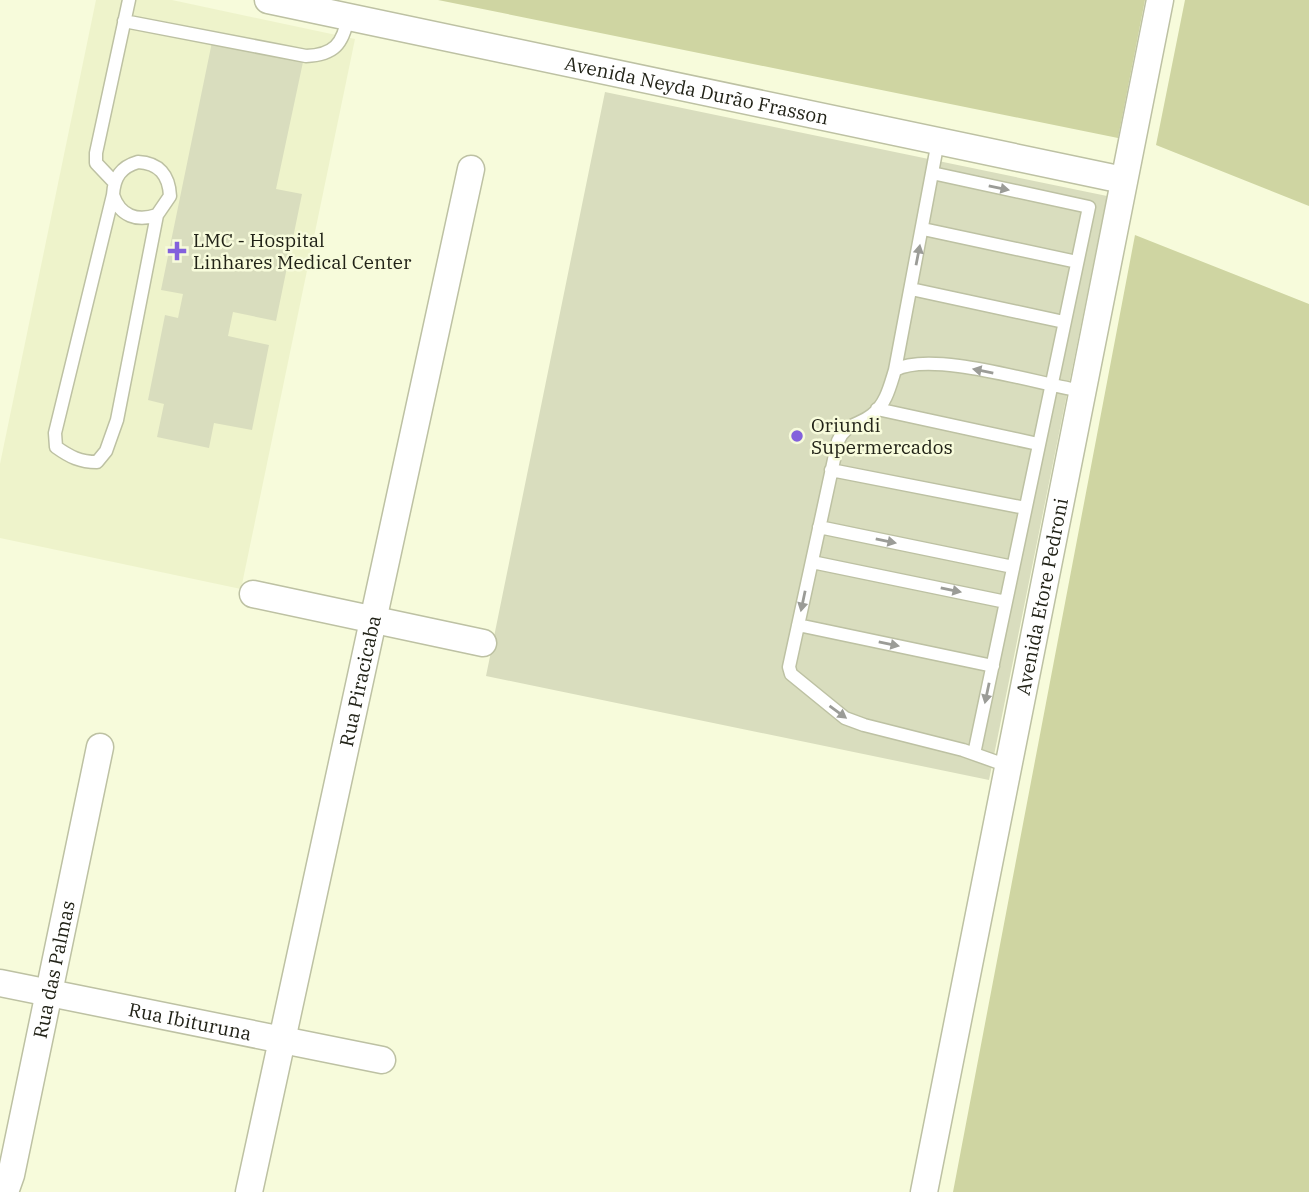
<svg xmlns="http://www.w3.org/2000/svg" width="1309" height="1192" font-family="'IBM Plex Serif',serif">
<rect width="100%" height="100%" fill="#f7fbdb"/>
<path fill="#eef3cb" d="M96,0h76l183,39 -114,550 -241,-51v-74z"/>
<path fill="#cfd5a2" d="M438,0h707l-27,138z
M1185,0h124v206l-153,-61z
M1135,235l174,69v888h-356z"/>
<path fill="#d9ddbe" d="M212,42l91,20 -27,127 26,5 -26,127 -43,-9 -5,24 41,9 -17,85 -38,-7 -5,25 -52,-11 7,-33 -16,-4 17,-85 13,3 5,-24 -22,-4z
M605,92l502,104 -118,584 -503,-104z"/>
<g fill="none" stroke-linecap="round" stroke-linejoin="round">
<defs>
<path id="lane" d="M124,21l182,35c28,-1 37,-12 42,-39
M138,162c21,1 31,13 32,34l-13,19 -40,205 -11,31 -9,11c-17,0 -27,-5 -41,-15l-1,-14 58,-238c1,-18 8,-28 25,-33z
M932,173l157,34 -115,547
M114,182l-18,-19v-10l33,-153
M113,195c7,21 24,27 44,20
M923,229l154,33
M911,289l153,33
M895,370l43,-229
M877,409l161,35
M831,470l194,38
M819,527l194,40
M812,562l194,40
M798,625l195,41
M1008,766l-45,-16 -99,-25 -19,-7 -54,-44 -2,-7 49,-226c8,-18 20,-15 34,-26 14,-11 18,-29 23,-45 37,-20 143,14 187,21"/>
<g id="street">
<path id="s1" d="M268,0l855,180"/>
<path d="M253,594l230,49"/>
<path id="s2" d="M0,983l382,77"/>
<path id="s3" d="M5,1192l6,-17 89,-428"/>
<path id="s4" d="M249,1192l222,-1023"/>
<path id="s5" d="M924,1192l236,-1192"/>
</g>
</defs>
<use href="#lane" stroke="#bdc1a3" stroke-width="15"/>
<use href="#street" stroke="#bdc1a3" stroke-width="29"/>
<use href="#lane" stroke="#fff" stroke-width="12"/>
<use href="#street" stroke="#fff" stroke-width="26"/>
</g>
<defs><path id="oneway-solid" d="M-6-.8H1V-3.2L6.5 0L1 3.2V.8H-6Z" transform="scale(1.75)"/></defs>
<g fill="#9b9c97">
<use href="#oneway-solid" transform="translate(999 188) rotate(12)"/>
<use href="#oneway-solid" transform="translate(918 255) rotate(-79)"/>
<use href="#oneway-solid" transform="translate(983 371) rotate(-169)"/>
<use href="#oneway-solid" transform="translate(886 541) rotate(12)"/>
<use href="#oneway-solid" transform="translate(951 590) rotate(12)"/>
<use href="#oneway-solid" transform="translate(803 601) rotate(102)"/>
<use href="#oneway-solid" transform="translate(889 644) rotate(12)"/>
<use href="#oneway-solid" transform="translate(987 693) rotate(102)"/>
<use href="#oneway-solid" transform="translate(838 712) rotate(36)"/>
</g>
<g fill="#8361dc" stroke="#f7fbdb" stroke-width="2.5">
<path d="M173.5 240.5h7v7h7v7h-7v7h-7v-7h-7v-7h7z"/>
<circle cx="797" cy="436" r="7"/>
</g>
<g text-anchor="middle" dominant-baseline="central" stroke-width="5" stroke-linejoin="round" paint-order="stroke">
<g font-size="19" fill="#212217" stroke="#f7fbdb">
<text stroke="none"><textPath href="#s1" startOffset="438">Avenida Neyda Durão Frasson</textPath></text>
<text stroke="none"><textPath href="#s5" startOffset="607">Avenida Etore Pedroni</textPath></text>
<text stroke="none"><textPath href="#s4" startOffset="523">Rua Piracicaba</textPath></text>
<text stroke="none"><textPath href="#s3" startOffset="228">Rua das Palmas</textPath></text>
<text stroke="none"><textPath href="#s2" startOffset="194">Rua Ibituruna</textPath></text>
</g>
<g font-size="19" fill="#212217" stroke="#f7fbdb" text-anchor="start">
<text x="193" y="240">LMC - Hospital<tspan x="193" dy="22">Linhares Medical Center</tspan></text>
<text x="811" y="425">Oriundi<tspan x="811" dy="22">Supermercados</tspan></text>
</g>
</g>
</svg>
